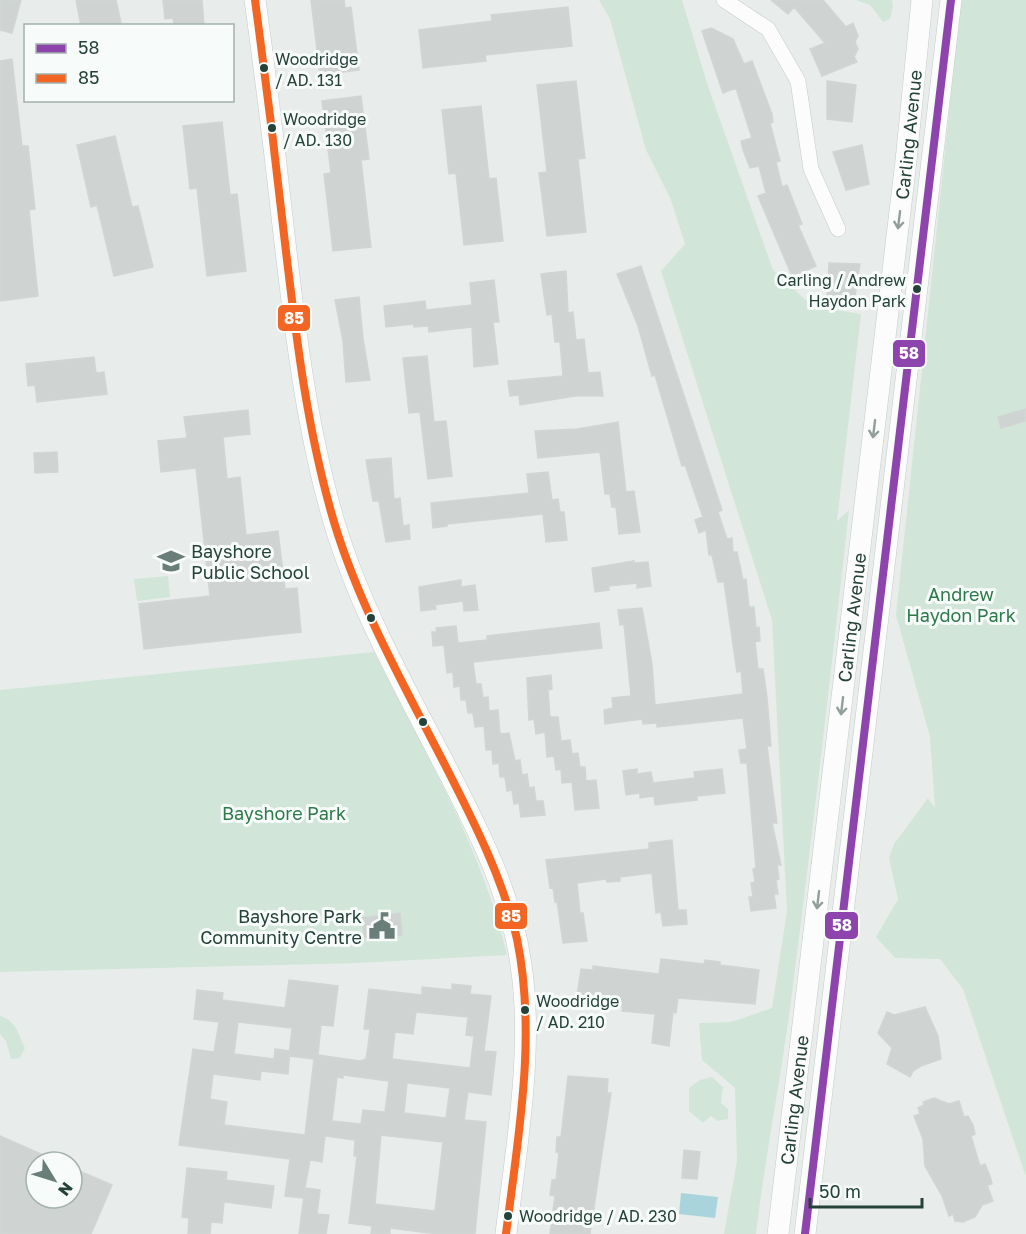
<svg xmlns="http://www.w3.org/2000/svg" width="1026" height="1234" font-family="'Golos Text',sans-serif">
<rect width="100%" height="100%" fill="#e8edeb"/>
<path fill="#d1e6d8" d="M599,0h83l25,83 66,187 39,36 49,8 -24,207 12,-11c-18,164 -37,328 -58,491 -10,78 -26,155 -35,233h-32l13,-73 -2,-73 -33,-28 -3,-37 32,-1 41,-14 15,-97 -15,-291 -111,-349 24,-27 -14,-44 -25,-50 -36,-131z
M856,0h36l1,6 -3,13 -7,3 -13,-17z
M961,0h65v1177l-63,-188 -23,-30 -45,-1 -19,-21 22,-38 -9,-41 5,-14 34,-46 7,10 -5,-71 -34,-122z
M168,576l2,21 -33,4 -3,-22z
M374,652c49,98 108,195 133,303l-148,8 -359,9v-282z
M0,1016c15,3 19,19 25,32l-5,10 -9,1 -5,-18 -6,-7z
M712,1077l11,10 -2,16 7,6v10l-10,2 -7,-5 -8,7 -14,-12v-23l11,-8z"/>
<path fill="#a9d4db" d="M681,1193l37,4 -3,21 -36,-4z"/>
<path fill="#cfd4d2" stroke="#d1d6d4" stroke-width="1.5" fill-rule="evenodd" d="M0,0h21l-9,33 -12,-3z
M76,0h40l5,23 -40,3z
M163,0h39l2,26h-30l-1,-8 -8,1z
M311,0h33l1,8 6,-1 8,63 -39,5z
M771,0h52l23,27 7,-4 5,13 -3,6 3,7 -4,8 3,5 -35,14 -12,-27 15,-6 -31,-36 -6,7z
M568,7l4,39 -87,9 1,6 -63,7 -4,-38 73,-9 -1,-6z
M711,28l22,11 11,25 8,-3 20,53 1,8 -3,1 10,38 -4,1 6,25 5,-2 15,39 -4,1 18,41 -24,10 -34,-80 8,-3 -7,-27 -9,2 -7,-18 -2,-9 11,-3 -16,-50 -13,5 -21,-62z
M12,59l10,87h6l7,63 -6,1 9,86 -38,5v-240z
M576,81l9,77 -7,1 8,73 -39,4 -8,-63 8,-1 -10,-87z
M827,81l29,4 -4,37 -25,-3z
M361,96l8,63 -8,1 10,87 -38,4 -9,-77 7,-1 -9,-72z
M481,106l8,73 7,-1 7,63 -39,4 -8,-72 -7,1 -7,-64z
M222,122l8,73 7,-1 9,77 -39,5 -10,-88 -7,1 -7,-63z
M115,136l17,71 6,-1 15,61 -39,9 -17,-71 -6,2 -14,-62z
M862,145l7,39 -23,6 -13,-38z
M829,263l31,1 -6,38h-6l-5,4 -16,-7z
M641,266l81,244 -4,2 9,27 5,-1 1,14h4l6,28 3,-1 3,28h5l2,21 3,-1 1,14 -5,1 3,27h5l4,28 4,49h-4l10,77h-5l9,42h-4l2,14 -3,1 2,14h-4l2,14 -25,3 -2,-14h4l-2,-14 4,-1 -2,-13 3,-1 -9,-105h-6l-2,-13 8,-1 -4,-31 -86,9v-4l-14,1 -1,-5 -37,5 -1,-14 9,-2 -1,-10 19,-2 -7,-72 -4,1 -2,-15 24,-2 10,56 3,41 88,-11 -2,-23 -4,1 -13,-90h-6l-6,-27h-3l-3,-25 -7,3 -4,-13 8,-3 -18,-52 -3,1 -27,-91 -3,1 -14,-50 -21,-52z
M566,271l2,42 5,-1 3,28 8,-1 4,34 12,-1 3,24h-28l-55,9 -1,-10 -9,1 -2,-15 55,-5 -3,-34h-5l-3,-28 -5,1 -6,-41z
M494,280l5,42h-6l5,42 -24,3 -2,-40 -43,5 -1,-6 -14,1v-3l-28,3 -2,-21 41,-5 1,9 46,-5 -2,-22z
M359,297l4,42 7,41 -24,2 -3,-41 -8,-41z
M427,356l7,66 12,-1 6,55 -24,3 -8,-67 -11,1 -6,-55z
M94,357l2,16 8,-1 3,22 -70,8 -2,-17 -7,1 -2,-22z
M1026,409v12l-25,7 -3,-11z
M248,410l2,24 -27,3 4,42 13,-2 6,58 32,-4 7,58 12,-1 4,44 -157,17 -5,-45 71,-8 -14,-128 -35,4 -3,-31 29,-3 -3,-21z
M618,422l8,70 8,-1 6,41 -21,2 -3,-27h-4l-2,-13h-5l-5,-42 -62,6 -3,-27 42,-2z
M57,452l1,20 -23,1 -1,-20z
M391,458l3,41 6,-1 3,28 6,-1 1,14 -24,3 -7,-41h-6l-7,-41z
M548,472l4,28 6,-1 2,13h4l3,28 -21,2 -3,-28 -96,10v2l-14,2 -2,-25 98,-10 -2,-19z
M634,561v2l14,-1 3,24 -14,2v-5l-28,3v4l-14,2 -3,-24z
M461,580v7l14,-2 3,25 -14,1 -1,-10 -28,4 1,4 -15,2 -2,-24z
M599,623l3,25 -129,14 3,22h5l2,14 5,-1 1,14 9,-1 2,24 9,-1 6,28 5,-1 2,15 5,-1 2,14 5,-1 2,14h7l2,14 -24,2 -2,-14 -5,1 -2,-14 -5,1 -2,-14h-5l-1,-14 -6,1 -1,-14h-6l-2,-24 -9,1 -2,-14h-5l-2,-13h-5l-1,-14 -6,1 -1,-15 -6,1 -3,-28 -11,1 -1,-14h5l-1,-4 20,-2 2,17 29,-3v-4z
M551,675l1,14 -4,1 2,27h8l3,24 9,-1 2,14 6,-1 2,14h5l1,14 10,-1 3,28 -24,2 -3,-28 -10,1 -1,-14 -5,1 -2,-14 -7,1 -2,-25 -9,2 -2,-15 -5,1 -2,-42z
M637,769v5l14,-2 2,11 42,-5 -1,-6 28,-3 3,24 -28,3v4l-42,5 -1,-9 -14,2v-5l-14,2 -3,-24z
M672,840l6,70h8l1,14 -24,2 -2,-14 -5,1 -4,-40 -32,4v4l-13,1 -1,-3 -29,4 3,30h3l4,28 -24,2 -6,-42 -2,1 -2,-15 -3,1 -4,-28 103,-11v-6z
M400,913l2,22 -38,3 -2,-20z
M661,959l43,5 1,-4 15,2v3l39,5 -4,34 -77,-6 -2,15 -3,-1 -4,34 -17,-3 3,-29 -33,-3 1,-4 -47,-5 5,-33 12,1v-4l66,8z
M289,980l49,6 -5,40 -12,-1 -3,30 42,6 6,-2 2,-13 2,-17h-6l5,-40 53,6v-8l30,3v-6l19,2 -1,8 21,2 -7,55 12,1 -5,43 -23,-3 -4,28 22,2 -11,112h-38l-47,-6v6h-19l1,-8 -23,-3 8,-67h-3l1,-16 -30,-4 -3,26 -12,-2 -7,38 -18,-2 5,-37 -111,-14 14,-96 21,3 5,-30 -25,-3 3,-29 26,3 -1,7 63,8zM416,1012l52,5 -2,18 8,1 -4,32 -78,-9 3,-27 18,2zM238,1022l54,6 -3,28 25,3 -9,76 -81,-10 3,-23 -17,-3 3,-25 47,6 1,-9 27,3 2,-23 -15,-2 -1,10 -40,-5zM343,1075l46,6 -4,31 -22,-2 -2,14 -29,-3 5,-44 6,1zM407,1083l43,5 -4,30 -42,-5zM381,1135l62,7 -8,69 -60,-7z
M925,1007l13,29 3,23 -20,7 -8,5 -3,6 -23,-13 5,-16 -14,-15 9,-21 7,3z
M568,1076l40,3 -1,14h4l-21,141h-40l5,-38 -5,-1 2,-15h4l3,-27 -3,-1 1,-15h4z
M934,1098l15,6 10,-3 5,16 4,-1 5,9 2,9 -4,2 9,30 5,-2 5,12 2,8 -5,1 6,16 -11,4 -7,12 -12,5 -8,-1 -2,-7 -4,2 -7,-20 -17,-30 -2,-27 -9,-23 6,-2 -2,-6 6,-3 -1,-3z
M0,1136l59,26h-23v36h36v-30l40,17 -21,49h-91z
M684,1150l16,2 -3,27 -15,-1z
M187,1168l40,4 -1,8 48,6 -3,22 -47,-6 -2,21 -11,-1 -1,12h-22l1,-16 -7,-1z
M305,1188l15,2 -3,24 12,1 -3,19h-27z"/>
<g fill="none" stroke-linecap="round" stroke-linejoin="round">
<defs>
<path id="street" d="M724,0l44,29 30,52 13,88 27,60"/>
<g id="secondary">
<path d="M255,0c10,72 19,145 27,217 12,103 23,206 52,305 27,90 75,173 118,257 30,59 60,119 69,186 13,85 -5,183 -15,269"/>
<path id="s1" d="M778,1234l128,-1073 16,-161"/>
<path d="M805,1234l146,-1234"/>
</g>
</defs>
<use href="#street" stroke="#c5cac8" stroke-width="16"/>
<use href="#secondary" stroke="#c3cbc8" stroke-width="22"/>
<use href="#street" stroke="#fcfcfc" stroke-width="15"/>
<use href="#secondary" stroke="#fcfcfc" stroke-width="21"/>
<defs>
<path id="bus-1" d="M805,1234l146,-1234"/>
<path id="bus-2" d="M255,0c11,81 21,162 30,243 11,93 22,188 49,279 26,86 71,165 112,245 28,55 57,112 71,172 20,97 1,198 -11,295"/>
</defs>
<use href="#bus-1" stroke="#f7fbf9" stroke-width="12"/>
<use href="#bus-2" stroke="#f7fbf9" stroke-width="12"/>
<use href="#bus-1" stroke="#8e44ad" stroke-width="8"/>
<use href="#bus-2" stroke="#f26522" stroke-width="8"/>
</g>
<defs><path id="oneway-shaft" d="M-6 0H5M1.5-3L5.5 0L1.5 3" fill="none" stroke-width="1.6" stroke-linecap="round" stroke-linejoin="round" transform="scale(1.5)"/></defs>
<g stroke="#909f9b">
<use href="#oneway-shaft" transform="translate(899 220) rotate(97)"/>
<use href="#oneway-shaft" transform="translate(874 429) rotate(97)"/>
<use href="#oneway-shaft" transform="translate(842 706) rotate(97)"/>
<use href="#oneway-shaft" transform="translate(818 900) rotate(97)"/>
</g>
<defs>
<symbol id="school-bare" viewBox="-9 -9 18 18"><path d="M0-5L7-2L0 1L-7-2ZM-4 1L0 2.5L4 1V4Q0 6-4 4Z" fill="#697e78" stroke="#f7fbf9" stroke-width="2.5" paint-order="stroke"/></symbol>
<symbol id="civic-bare" viewBox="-9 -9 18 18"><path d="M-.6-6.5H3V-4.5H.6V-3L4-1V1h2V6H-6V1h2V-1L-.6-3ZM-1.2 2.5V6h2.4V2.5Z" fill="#697e78" stroke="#f7fbf9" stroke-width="2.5" paint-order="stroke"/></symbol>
</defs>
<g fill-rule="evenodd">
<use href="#school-bare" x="152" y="542" width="38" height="38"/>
<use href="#civic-bare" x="363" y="907" width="38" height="38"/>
</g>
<g fill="#24423a" stroke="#f7fbf9" stroke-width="2">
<circle cx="264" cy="68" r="5"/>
<circle cx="272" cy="128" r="5"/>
<circle cx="917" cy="289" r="5"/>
<circle cx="371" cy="618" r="5"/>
<circle cx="423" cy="722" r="5"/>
<circle cx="525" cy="1010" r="5"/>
<circle cx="508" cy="1216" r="5"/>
</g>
<g text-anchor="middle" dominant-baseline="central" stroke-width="6" stroke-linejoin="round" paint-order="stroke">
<g font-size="16" fill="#24423a" stroke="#f7fbf9" text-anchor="start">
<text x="275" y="59">Woodridge<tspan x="275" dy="21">/ AD. 131</tspan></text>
<text x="283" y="119">Woodridge<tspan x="283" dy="21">/ AD. 130</tspan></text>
<text x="906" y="280" text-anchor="end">Carling / Andrew<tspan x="906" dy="21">Haydon Park</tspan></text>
<text x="536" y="1001">Woodridge<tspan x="536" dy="21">/ AD. 210</tspan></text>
<text x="519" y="1216">Woodridge / AD. 230</text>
</g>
<g font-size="18" fill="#24423a" stroke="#f7fbf9">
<text stroke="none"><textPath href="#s1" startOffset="1107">Carling Avenue</textPath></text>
<text stroke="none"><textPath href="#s1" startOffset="621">Carling Avenue</textPath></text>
<text stroke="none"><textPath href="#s1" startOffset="135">Carling Avenue</textPath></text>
</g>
<g font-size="18" fill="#24423a" stroke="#f7fbf9" text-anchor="start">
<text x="191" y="551">Bayshore<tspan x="191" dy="21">Public School</tspan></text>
<text x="362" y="916" text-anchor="end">Bayshore Park<tspan x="362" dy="21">Community Centre</tspan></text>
</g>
<g font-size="18" fill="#2d7a4b" stroke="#f7fbf9">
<text x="961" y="594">Andrew<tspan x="961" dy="21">Haydon Park</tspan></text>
<text x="284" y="813">Bayshore Park</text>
</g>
</g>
<g stroke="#f7fbf9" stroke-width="2">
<rect x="277" y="304" width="34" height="28" rx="6" fill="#f26522"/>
<rect x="892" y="339" width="34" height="29" rx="6" fill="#8e44ad"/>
<rect x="494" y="902" width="34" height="28" rx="6" fill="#f26522"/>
<rect x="824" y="911" width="35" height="29" rx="6" fill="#8e44ad"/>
</g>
<g font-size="16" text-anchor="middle" font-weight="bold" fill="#fff">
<text x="294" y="324">85</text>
<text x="909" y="359">58</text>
<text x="511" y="922">85</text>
<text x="842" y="931">58</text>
</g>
<rect x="24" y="24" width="210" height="78" fill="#f7fbf9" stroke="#a3b1ad" stroke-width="1.5"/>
<rect x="36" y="44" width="30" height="9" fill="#8e44ad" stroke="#a3b1ad" stroke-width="1.5"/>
<text x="78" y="54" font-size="18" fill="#24423a">58</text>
<rect x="36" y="74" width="30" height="9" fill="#f26522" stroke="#a3b1ad" stroke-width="1.5"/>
<text x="78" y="84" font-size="18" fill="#24423a">85</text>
<g transform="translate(54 1180) rotate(128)"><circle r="28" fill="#f7fbf9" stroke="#a3b1ad" stroke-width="1.5"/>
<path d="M0-4.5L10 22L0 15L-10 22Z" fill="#697e78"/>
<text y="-9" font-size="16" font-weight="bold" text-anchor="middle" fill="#24423a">N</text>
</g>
<path d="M810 1198v9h112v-9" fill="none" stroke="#24423a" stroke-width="3"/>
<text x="819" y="1198" font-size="18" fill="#24423a" stroke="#f7fbf9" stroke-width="4.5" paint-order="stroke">50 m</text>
</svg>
